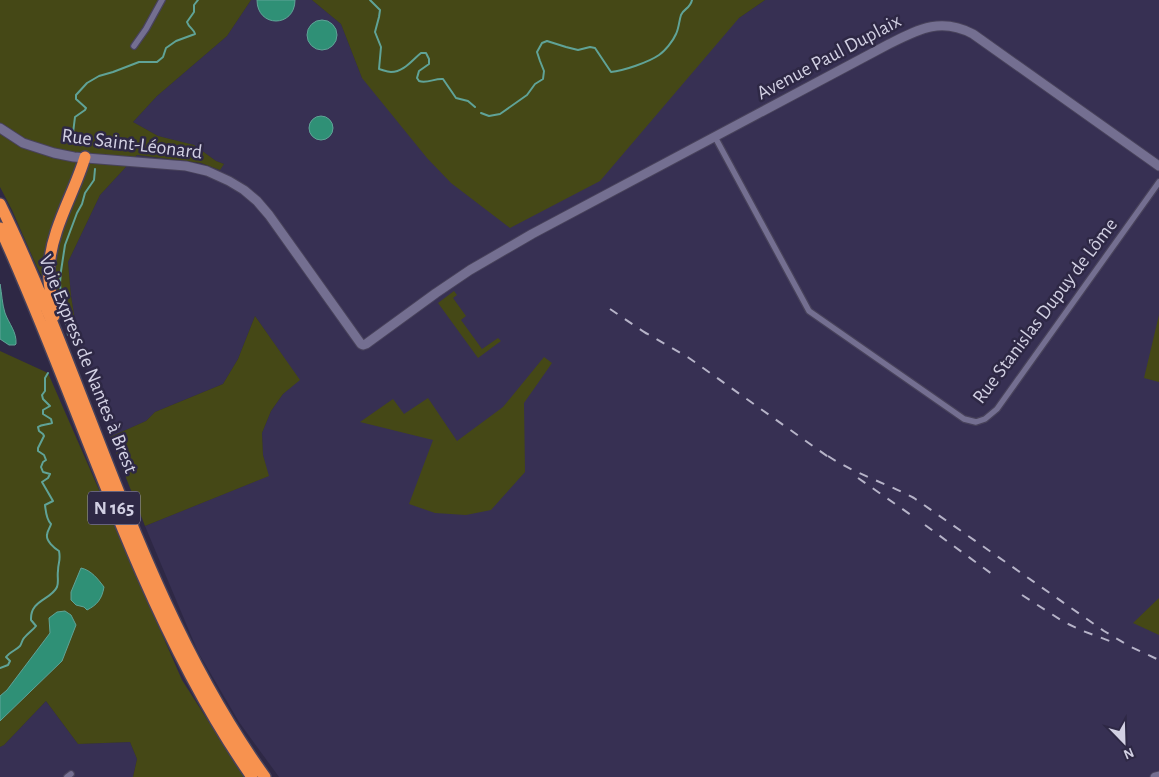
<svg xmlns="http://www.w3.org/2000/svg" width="1159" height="777" font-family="'Alegreya Sans',sans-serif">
<rect width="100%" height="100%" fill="#2e2845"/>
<path fill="#373053" d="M251,0h61l29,24 21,54 377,-60 26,-18h394v777h-880l-40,-55 -41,-70 -53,-126 123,-50 -5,-21 -1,-22 9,-22 12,-17 16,-14 -44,-64 -17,43 -15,25 -68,28 -9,9 -36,16 -30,-86 -9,-55 -3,-34 32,-67 37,-40 64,8 19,6 4,-5 -8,-3 -22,-16 -36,-9 -25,-14 24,-26 70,-60z
M46,701l32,43 52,-2 7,17 -4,18h-133v-30l4,-2z"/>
<path fill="#454816" d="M0,0h251l-24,36 -70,60 -24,26 25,14 36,9 22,16 8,3 -4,6 -19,-7 -64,-8 -37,40 -32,67 3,34 9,55 -44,-86 -24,-55 -12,-23z
M312,0h453l-26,18 -139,163 -90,47 -59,-45 -24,-25 -65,-80 -21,-54z
M454,291l3,4 -4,3 13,18 -5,4 21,29 16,-11 3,3 -23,17 -40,-55z
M1159,315v67l-15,-4z
M255,316l45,64 -17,14 -12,17 -9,22 1,22 6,21 -124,50 -35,-89 36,-16 9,-9 68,-28 15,-25z
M0,351l48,22 134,307 62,97h-111l4,-18 -7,-17 -52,2 -32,-43 -42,44 -4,2v-26l62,-60 -12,-28 -43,57 -7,6z
M544,357l8,6 -28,40 1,69 -34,38 -25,5 -31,-2 -26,-9 24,-64 -73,-18 33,-23 11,15 24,-16 29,43 46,-34z
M1159,598v37l-26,-12z"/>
<path fill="#2f9076" stroke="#60a397" d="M257,0h38c0,28 -38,28 -38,0z
M307 35a15 15 0 1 1 30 0a15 15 0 1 1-30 0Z
M309 128a12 12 0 1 1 24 0a12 12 0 1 1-24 0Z
M0,284c2,10 2,20 5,29 4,11 12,19 11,31l-1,1h-6l-9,-6z
M81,568c10,2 17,11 23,19 -2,12 -7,18 -17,23l-3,-3 -8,-2 -5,-5v-8z
M65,611l6,4 5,10 -14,36 -62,60v-25l7,-6 43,-57 -1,-15 8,-6z"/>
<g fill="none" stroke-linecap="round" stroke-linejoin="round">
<path stroke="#60a397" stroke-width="2" d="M370,0l10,10 -1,7 -4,15 6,15 -2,22c4,1 8,3 12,3 13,0 21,-12 30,-19h5l3,6v5l-10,7 -2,7 2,3c8,3 16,-3 24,-2l13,19 12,3 7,6
M481,113l8,3 11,-2 27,-19 8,-11 8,-5 1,-8 -4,-10 -3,-9 5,-9 5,-2 19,6 12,3 12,-3 5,1 16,24c12,-1 38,-10 48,-17 6,-4 14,-14 17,-21 3,-6 3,-13 5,-19 3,-7 9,-6 11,-15
M69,141l4,-8 2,-16 10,-7 1,-2 -10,-9v-4l11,-12 12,-7 14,-4 26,-10h18l6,-5 3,-9 10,-7 19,-7c-1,-5 -6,-6 -8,-12l7,-10v-7l4,-5
M68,335l-2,-15 -5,-24 -1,-13 1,-12 4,-26 12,-32 5,-9 3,-11 9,-13 1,-11
M0,668l8,-3 2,-4 -4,-4c4,-5 10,-7 14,-11 2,-3 2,-6 4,-8 4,-5 9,-8 12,-12l-5,-6c-1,-20 20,-20 26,-33 2,-5 0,-11 1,-16 0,-9 3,-10 1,-20 -5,-3 -13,-10 -12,-16 0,-4 3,-7 4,-11 -5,-5 -5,-12 -6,-19l8,-4 -11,-19 6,-4 2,-4 -7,-2 -2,-5 2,-5 3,-2 -2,-5 -6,-4v-3l6,-12 -1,-2 -4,-3 -1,-4c4,-3 9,-2 14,-4l-1,-4 -8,-5v-4l7,-4 -7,-7 -1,-4 3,-4v-13l3,-5"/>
<defs>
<path id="street" d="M134,46l12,-17 16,-29
M715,137l94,174 155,108 12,3 9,-3 12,-10 162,-227
M67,777l4,-3"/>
<path id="secondary" d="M0,128l23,15 31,10 20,4 112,9 21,5 22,10 15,9 13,11 12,14 92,129 2,1 3,-1 70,-51 34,-23 62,-36 357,-190c30,-15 52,-27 84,-10l186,132
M1155,777l4,-1"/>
<path id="highway" d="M0,204c92,189 141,400 265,573
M0,228c52,114 92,232 142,346 31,71 66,140 110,203
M54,316c-1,-16 -7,-33 -5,-49 3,-40 25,-73 36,-110"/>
</defs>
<use href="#street" stroke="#48425b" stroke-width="8"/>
<use href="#secondary" stroke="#48425b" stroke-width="11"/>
<use href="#highway" stroke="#48425b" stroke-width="14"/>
<use href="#street" stroke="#746f91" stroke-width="5.5"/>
<use href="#secondary" stroke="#746f91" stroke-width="9"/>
<use href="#highway" stroke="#f7924f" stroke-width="11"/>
<path stroke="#b6b3c8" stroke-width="2" stroke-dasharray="9 9" stroke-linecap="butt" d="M610,309l37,25
M641,330l48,28 145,103
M828,456c27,18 58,27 86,42l190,133 25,15 30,14
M858,478l53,37
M925,525l71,52
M1022,595l42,27 19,9 32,12"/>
</g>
<g text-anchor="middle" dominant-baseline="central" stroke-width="5" stroke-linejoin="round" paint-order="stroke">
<rect fill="#2e2845" stroke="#a19eb4" stroke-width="1" x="88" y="491.5" width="52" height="33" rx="4"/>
<g font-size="19" font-weight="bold" fill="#d2d0e3">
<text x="114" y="508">N 165</text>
</g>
<g font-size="20" fill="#d2d0e3" stroke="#2e2845">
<text transform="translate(829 57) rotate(-28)">Avenue Paul Duplaix</text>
<text transform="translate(132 144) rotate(7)">Rue Saint-Léonard</text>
<text transform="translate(1045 311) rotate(-53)">Rue Stanislas Dupuy de Lôme</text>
<text transform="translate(88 364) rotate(68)">Voie Express de Nantes à Brest</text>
</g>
</g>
<g transform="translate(1124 742) rotate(157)" stroke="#2e2845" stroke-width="4" paint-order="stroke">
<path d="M0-4L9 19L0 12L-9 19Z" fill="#d2d0e3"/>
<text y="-8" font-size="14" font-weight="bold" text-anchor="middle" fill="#d2d0e3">N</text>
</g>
</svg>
